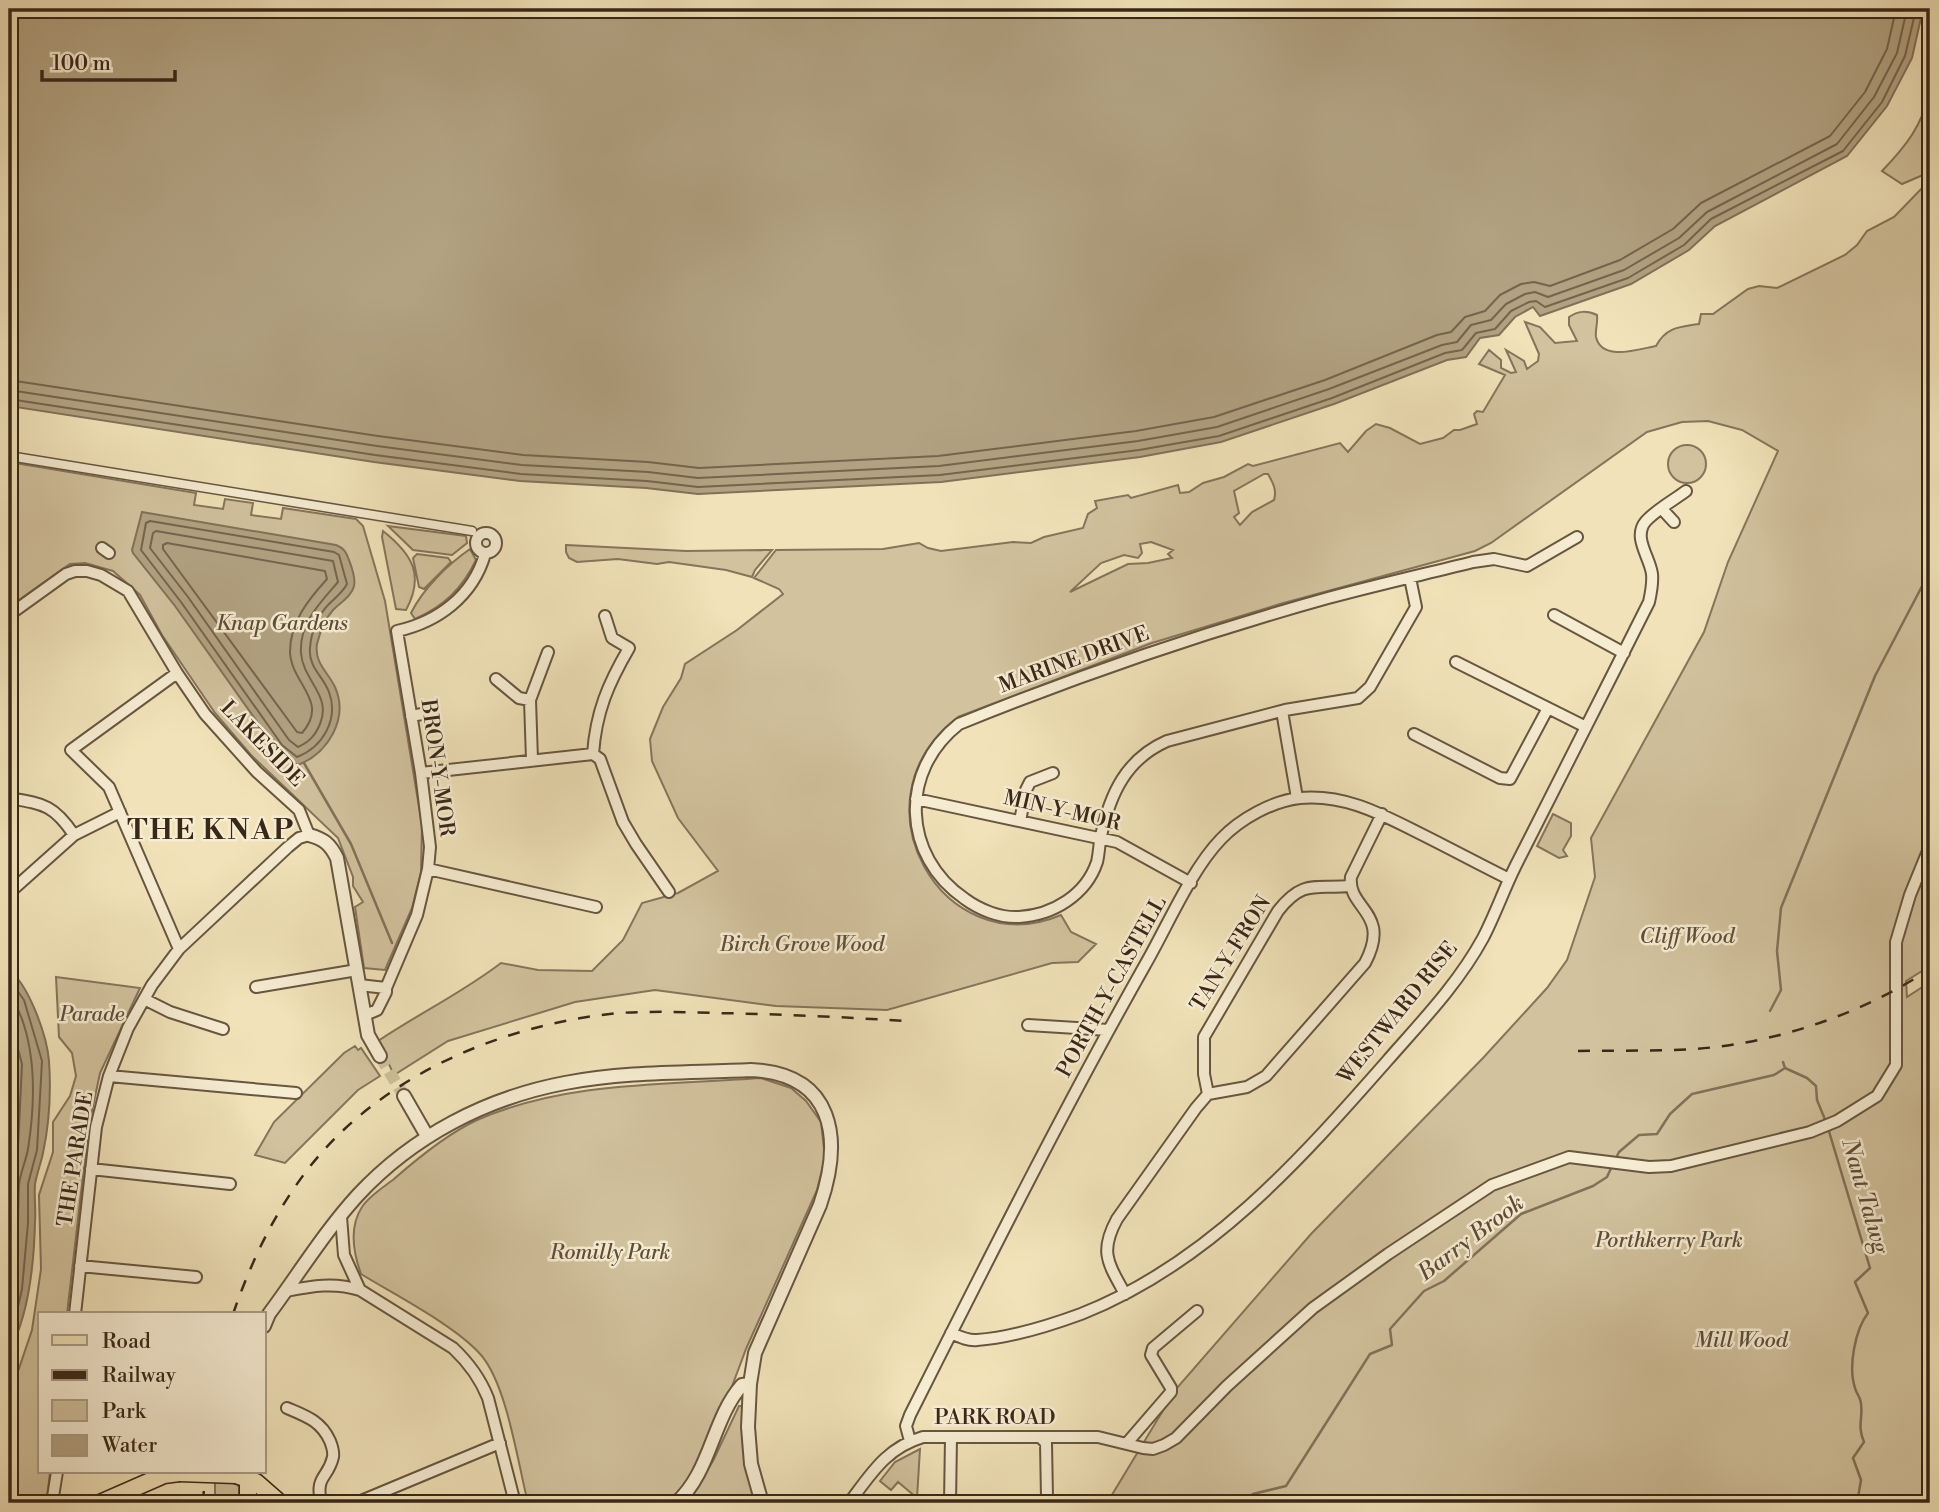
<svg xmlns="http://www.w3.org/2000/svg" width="1939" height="1512" font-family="'Libre Bodoni',serif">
<rect width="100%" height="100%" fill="#f1e2b9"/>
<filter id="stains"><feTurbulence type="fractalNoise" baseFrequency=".00286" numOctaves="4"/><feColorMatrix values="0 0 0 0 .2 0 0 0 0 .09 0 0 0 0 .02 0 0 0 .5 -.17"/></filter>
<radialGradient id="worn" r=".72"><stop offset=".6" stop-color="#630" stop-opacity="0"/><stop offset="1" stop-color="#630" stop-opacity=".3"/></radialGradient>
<path fill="#d2c29e" stroke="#86745b" stroke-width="2" fill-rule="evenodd" d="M1930,91v875l-24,15 1,16 23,-15v521h-823l69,-114 135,-155 172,-176 64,-70 20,-28 28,-83 -4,-39 113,-206 24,-70 50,-111 -36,-21 -34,-9 -26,1 -35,10 -156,111 -16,8 -195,53 -128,39 -194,74c-110,84 -15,248 103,198l10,17 25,12 -18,18 -26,1 -165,47 -111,-4 -121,-16 -80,12 -127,39 -54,34 -16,-34c40,-27 84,-48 123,-78l37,7 54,1 31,-31 19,-37 36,-10 40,-22 -40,-53 -26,-57 -2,-22 13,-32 18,-29 4,-14 52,-34 46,-36 -4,-5 -25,-11 22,-28 107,-1 36,-6 9,5 13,3 72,-9 18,1 13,-6 39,-9 5,-14 9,-6 -2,-7 33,-6 3,3 47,-13 2,8 9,-1 14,-9 21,-6 24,-13 5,2 87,-23 8,9 18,-21 10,-7 14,4 30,16 23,-6 11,-8h6l17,-6 -3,-10 3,-3 6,1 22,-37 -26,-11 10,-14 12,10v8l10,5 5,-1 -10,-22 18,11 3,8 11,-8 1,-7 -14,-32 15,5 15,16 22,-2 -8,-16v-8c9,-6 17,-7 28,-2 1,8 -2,15 -1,22 6,25 43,12 60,9 10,-19 24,-19 43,-22l2,-10h12l35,-25 11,-3 18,2 68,-33 12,-10 10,-14 27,-14 36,-37 -7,-5 -21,9 -20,-13c24,-25 40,-45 48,-80zM1264,474h4c5,9 9,16 6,26l-22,12 -12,13 -6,-8 5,-4 -5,-22zM1151,542l22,8 -5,4 4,4 -24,5 -20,1 -58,28 31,-29 23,-8 14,3 4,-5 -2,-9z
M1668 464a19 19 0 1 1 38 0a19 19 0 1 1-38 0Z
M9,462l187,31 -2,12 29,4 2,-10 28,4 -2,12 30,4 2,-11 73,11 7,7 22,75 37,224 -1,47 -9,36 -27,62 -21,-2 -9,-61 8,-5 -10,-16v-9l-15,-39 -87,-83 -36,-42 -53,-78 -22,-40 -27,-24 -28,-8 -15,1 -61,43z
M388,526l78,10 1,7 -15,12 -39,-5z
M383,531c29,23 42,44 23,79l-10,-1 -14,-72z
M566,545l120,6 86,-1 -17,20 -3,7 -26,-7 -57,-8 -12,2 -39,-5 -41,3 -8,-4 -3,-6z
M470,549l6,11c-14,29 -32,46 -61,59l-4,-6c12,-24 36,-48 59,-64z
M417,554l31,4 3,4 -27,27 -5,-2 -6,-29z
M1553,814l18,9v13l-8,14 4,6 -8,2 -22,-12z
M56,977l84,11 -40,85 -11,52 -22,189h-27v158h10l-3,26 -4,5h-34v-105l23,-68 9,-61 -2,-74 14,-43v-30l17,-26 6,-20 -4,-23 -13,-16z
M355,1046l3,4 3,-2 19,28 -22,14 -73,73 -30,-8 19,-33 70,-69z
M761,1078l30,10 15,13 15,21 4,36 -8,32 -71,159 -21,56 -35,76 -21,22h-141c-10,-39 -21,-118 -47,-148 -25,-29 -86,-60 -120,-81 -8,-22 -12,-47 1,-67 7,-11 22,-20 32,-28 25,-22 53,-45 83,-59 89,-39 189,-35 284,-42z
M739,1406h3l1,45 13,52 -68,-1 25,-41z
M920,1449l-3,49 -19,-16 -7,8 -11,-9 15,-19z
M215,1481l20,1 4,5v16h-24z"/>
<path fill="#b2a282" stroke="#827158" stroke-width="2" d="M9,9h1914l-11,49 -25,48 -40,50 -132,70 -26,24 -58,34 -91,32 -7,-9 -18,10 -16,18 -19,3 -14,19 -19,3 -113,44 -113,38 -81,15 -199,25 -243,12 -52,-6 -126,-7 -146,-19 -365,-56z
M142,512l194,33c8,3 10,7 13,15 3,8 7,18 5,26 -2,10 -14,17 -21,24 -8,9 -13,22 -16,34 -3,19 11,28 18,43 14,32 -7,66 -37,78l-11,-6 -10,-9 -102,-144 -42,-53 -1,-3z
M9,970c20,15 38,66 40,91 2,29 0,64 -6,92 -2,10 -6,20 -8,31 -1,12 1,25 0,38 -1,42 -6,93 -26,130z"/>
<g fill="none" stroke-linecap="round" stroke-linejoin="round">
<path stroke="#76644d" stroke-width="2" d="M9,380l369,56 145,19 125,7 51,6 239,-12 198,-25 78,-14 111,-37 112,-45 14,-3 14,-15 20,-6 15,-16 21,-11 13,-2 16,4 70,-26 53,-31 28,-26 129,-67 35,-44 22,-43 9,-40
M9,390l368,56 145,19 126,7 50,6 241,-12 199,-25 79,-14 112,-38 113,-44 15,-3 14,-17 20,-5 15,-16 19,-10 10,-2 13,5 76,-27 55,-32 28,-26 130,-68 37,-47 23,-44 10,-44
M9,399l366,56 146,19 126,7 51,6 242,-12 199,-25 80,-14 113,-38 113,-45 17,-3 14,-17 19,-4 16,-18 18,-9 7,-1 9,6 83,-29 56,-33 27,-26 132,-68 39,-49 23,-46 11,-47
M150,521l184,31 5,3 8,29c-4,8 -11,13 -18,20 -11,11 -18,28 -19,44 -2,19 13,28 19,44 10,27 -6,55 -32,65l-15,-12 -101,-143 -40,-52 5,-27z
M156,531l177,30 5,21c-18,21 -39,41 -37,71 2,28 31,42 19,71 -5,12 -11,18 -22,23l-9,-7 -101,-143 -38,-49 3,-15z
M167,543l158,28 2,8c-19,21 -37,43 -37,73 1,32 40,49 12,81l-5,-1 -134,-183v-4z
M9,979l15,21 18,61 -5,89 -9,34v39l-6,66 -9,40 -4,8
M9,992c28,45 27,106 19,157 -2,12 -8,24 -9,36 -2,40 1,79 -10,118
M9,1016l13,48 -4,83 -9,34v44"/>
<path stroke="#827158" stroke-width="2.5" d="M304,763l47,81 41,99
M1770,1011l11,-21 -4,-39 4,-43 94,-232 55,-105
M1783,1062l2,6 22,10 9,8 1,14 9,22
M1828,1128l42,140 -15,14 13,31c-13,17 -20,54 -13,75 1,5 6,10 6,16 2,15 -4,22 3,38l-11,16 8,22 -4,23
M1615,1160l4,-8 20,-17 18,-1 13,-20 22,-20 82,-19 11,-7
M1235,1503l18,-9 33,-8 84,-132 22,-9 -2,-16 34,-38 20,-10 77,-67 72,-28 14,-9 5,-11"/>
<path stroke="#ccbd99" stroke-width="12" stroke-dasharray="12 6" stroke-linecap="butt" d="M380,1056l24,40"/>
<defs>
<path id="pedestrian" d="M9,456l463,75"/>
<path id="minor" d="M1662,509l12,13
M476 543a10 10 0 1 1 20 0a10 10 0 1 1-20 0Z
M102,548l7,5
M1410,578l6,29 -46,80 -12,11 -73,12 -118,31c-41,18 -57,53 -66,95 -2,9 -2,18 -4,26 -11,33 -44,53 -78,55 -19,1 -39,-7 -54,-18 -63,-43 -66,-128 -6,-175 121,-49 243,-91 369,-126 48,-13 97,-24 145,-36l21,-3 33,7 50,-29
M9,615l57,-41 9,-3h12l14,4 27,16 49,82 28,41 52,58 42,38 10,25 -10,3 -11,9 -109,102 -27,36 -24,43 -19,48 -13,51 -21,187
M1554,615l70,38
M605,616l7,22 17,10c-21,36 -33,64 -36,106l7,5 23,63 13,22 33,48
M1456,662l130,65
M177,673l-106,77 38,37 70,162
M496,679l23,19 11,2
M1282,711l15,87
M411,716l22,-4
M1414,734l86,44 10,1 38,-71
M532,760l-2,-60 18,-48
M421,773l172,-19
M9,798c35,6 45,7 65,37
M916,799l201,43 74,41
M1020,821l6,-31 4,-8 23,-9
M428,869l168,38
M9,893l65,-58 46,-23
M359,985l27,3
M256,987l101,-17
M144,999l26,13 53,17
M365,1015l12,-5 9,-18v-4l31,-73 11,-46 2,-22 -9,-74 -24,-142c41,-9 76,-35 88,-77
M1028,1025l81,5
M109,1076l187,17
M1208,1094l-4,-20v-37l74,-126c25,-32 37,-22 72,-25
M91,1169l139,15
M341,1217l3,38 16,35 93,58c16,15 27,30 35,50l27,105
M80,1266l116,11
M286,1291c26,-5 48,-9 74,-1
M1125,1294c-17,-31 -26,-42 -8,-75l79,-111 12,-14 39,-7 19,-11 99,-113c27,-51 -18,-54 -14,-86l31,-63
M951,1333c9,4 17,8 26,7 31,-2 74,-15 104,-26 127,-50 218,-153 306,-253 34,-39 71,-77 96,-123 12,-23 21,-49 33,-73 44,-87 89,-175 133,-263 2,-9 4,-18 3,-28 -2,-17 -20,-37 -6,-53 10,-11 28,-21 40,-30
M287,1408c19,8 34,13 43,33 2,5 4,10 3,16 -5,22 -18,18 -12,46
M1041,1438l5,5 1,55 -3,5
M910,1441l-4,-15 4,-11c76,-151 152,-303 235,-450 22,-38 46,-95 76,-126 19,-20 51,-38 79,-41 45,-4 81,16 119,35 30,15 60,31 90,46
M1127,1443l44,-51v-4l-20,-33 2,-7 44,-37
M52,1503l5,-31
M356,1503l144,-60
M849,1503c22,-29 37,-55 74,-66h175l45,11 10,1 11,-4 12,-7 51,-52 86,-78 75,-54 104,-69 77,-28 80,10 22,-1 139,-34 27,-11 40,-25 19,-31v-123l14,-47 20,-49
M950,1503l1,-66"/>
<path id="tertiary" d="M309,835c15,4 21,9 28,23l31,177 12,21
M404,1096l23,40
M264,1326l5,-12c29,-39 56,-83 89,-119 55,-59 128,-97 207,-112 61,-12 125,-10 186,-13 83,4 92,68 69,135l-65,148 -5,31 -2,43 3,37 11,39
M676,1503c35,-31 36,-84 66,-118l8,-1"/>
<path id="primary" d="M236,1475l20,7 24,21
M100,1503l64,-28 15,-2
M248,1503v-26"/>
</defs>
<use href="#pedestrian" stroke="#675640" stroke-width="11"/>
<use href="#minor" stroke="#675640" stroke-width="14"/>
<use href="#tertiary" stroke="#675640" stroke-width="16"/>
<use href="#primary" stroke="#392718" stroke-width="19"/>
<use href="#pedestrian" stroke="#f6ecd2" stroke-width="8"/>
<use href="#minor" stroke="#f6ecd2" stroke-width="10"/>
<use href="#tertiary" stroke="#f6ecd2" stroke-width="12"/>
<use href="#primary" stroke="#f1e2b9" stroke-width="16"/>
<path stroke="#392718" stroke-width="2.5" stroke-dasharray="12 12" stroke-linecap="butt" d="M1578,1051c46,-1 93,1 138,-4 75,-9 152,-37 214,-78
M233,1314c18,-52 41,-101 75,-145 73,-94 195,-145 311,-156 32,-2 63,-1 95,0 64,1 128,4 191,8
M203,1503l2,-31"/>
<defs>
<path id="primary-bridge" d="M179,1473l57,2"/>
</defs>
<use href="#primary-bridge" stroke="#392718" stroke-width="19" stroke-linecap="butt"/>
<use href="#primary-bridge" stroke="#f1e2b9" stroke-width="16"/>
</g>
<g text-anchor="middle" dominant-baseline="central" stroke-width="5" stroke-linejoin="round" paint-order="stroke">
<g font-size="21" font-style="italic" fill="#5f4e3a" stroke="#f6ecd2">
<text x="282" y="624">Knap Gardens</text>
<text x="1687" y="937">Cliff Wood</text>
<text x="802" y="945">Birch Grove Wood</text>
<text x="92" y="1015">Parade</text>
<text x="1669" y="1241">Porthkerry Park</text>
<text x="610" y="1253">Romilly Park</text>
<text x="1741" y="1341">Mill Wood</text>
</g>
<g font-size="21" fill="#392718" stroke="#f6ecd2">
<text transform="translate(1074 660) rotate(-20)">MARINE DRIVE</text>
<text transform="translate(262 744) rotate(46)">LAKESIDE</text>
<text transform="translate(437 768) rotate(82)">BRON-Y-MOR</text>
<text transform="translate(1062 811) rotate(13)">MIN-Y-MOR</text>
<text transform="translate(1231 954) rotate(-58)">TAN-Y-FRON</text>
<text transform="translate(1112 987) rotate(-61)">PORTH-Y-CASTELL</text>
<text transform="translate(1398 1013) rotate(-51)">WESTWARD RISE</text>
<text transform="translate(76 1159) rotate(-81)">THE PARADE</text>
<text x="995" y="1418">PARK ROAD</text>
</g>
<g font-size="23" font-style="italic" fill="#5d4c38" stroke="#f6ecd2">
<text transform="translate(1865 1196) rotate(74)">Nant Talwg</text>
<text transform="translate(1471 1238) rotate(-37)">Barry Brook</text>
</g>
<g font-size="28" font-weight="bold" letter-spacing="2" fill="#392718" stroke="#f6ecd2">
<text x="211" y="830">THE KNAP</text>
</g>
</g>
<rect width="1939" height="1512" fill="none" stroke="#f1e2b9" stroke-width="35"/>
<rect x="10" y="10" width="1918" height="1491" fill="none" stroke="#392718" stroke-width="3.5"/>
<rect x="18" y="18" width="1904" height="1477" fill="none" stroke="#392718" stroke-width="2"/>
<rect x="38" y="1312" width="228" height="161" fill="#f6ecd2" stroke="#aa9d88" stroke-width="2"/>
<rect x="52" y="1335" width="35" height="10" fill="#f1e2b9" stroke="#aa9d88" stroke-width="2"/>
<text x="102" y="1348" font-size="21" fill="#392718">Road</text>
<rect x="52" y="1370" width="35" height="10" fill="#392718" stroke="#aa9d88" stroke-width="2"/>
<text x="102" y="1382" font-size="21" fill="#392718">Railway</text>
<rect x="52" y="1400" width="35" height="21" fill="#d2c29e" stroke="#aa9d88" stroke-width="2"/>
<text x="102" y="1418" font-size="21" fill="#392718">Park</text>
<rect x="52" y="1435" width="35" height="21" fill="#b2a282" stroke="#aa9d88" stroke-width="2"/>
<text x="102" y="1452" font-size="21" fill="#392718">Water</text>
<path d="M42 70v10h133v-10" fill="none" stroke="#392718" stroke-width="3.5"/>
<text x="52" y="70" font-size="21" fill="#392718" stroke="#f6ecd2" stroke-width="5" paint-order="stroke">100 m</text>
<rect width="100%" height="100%" filter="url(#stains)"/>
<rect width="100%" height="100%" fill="url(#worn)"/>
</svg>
